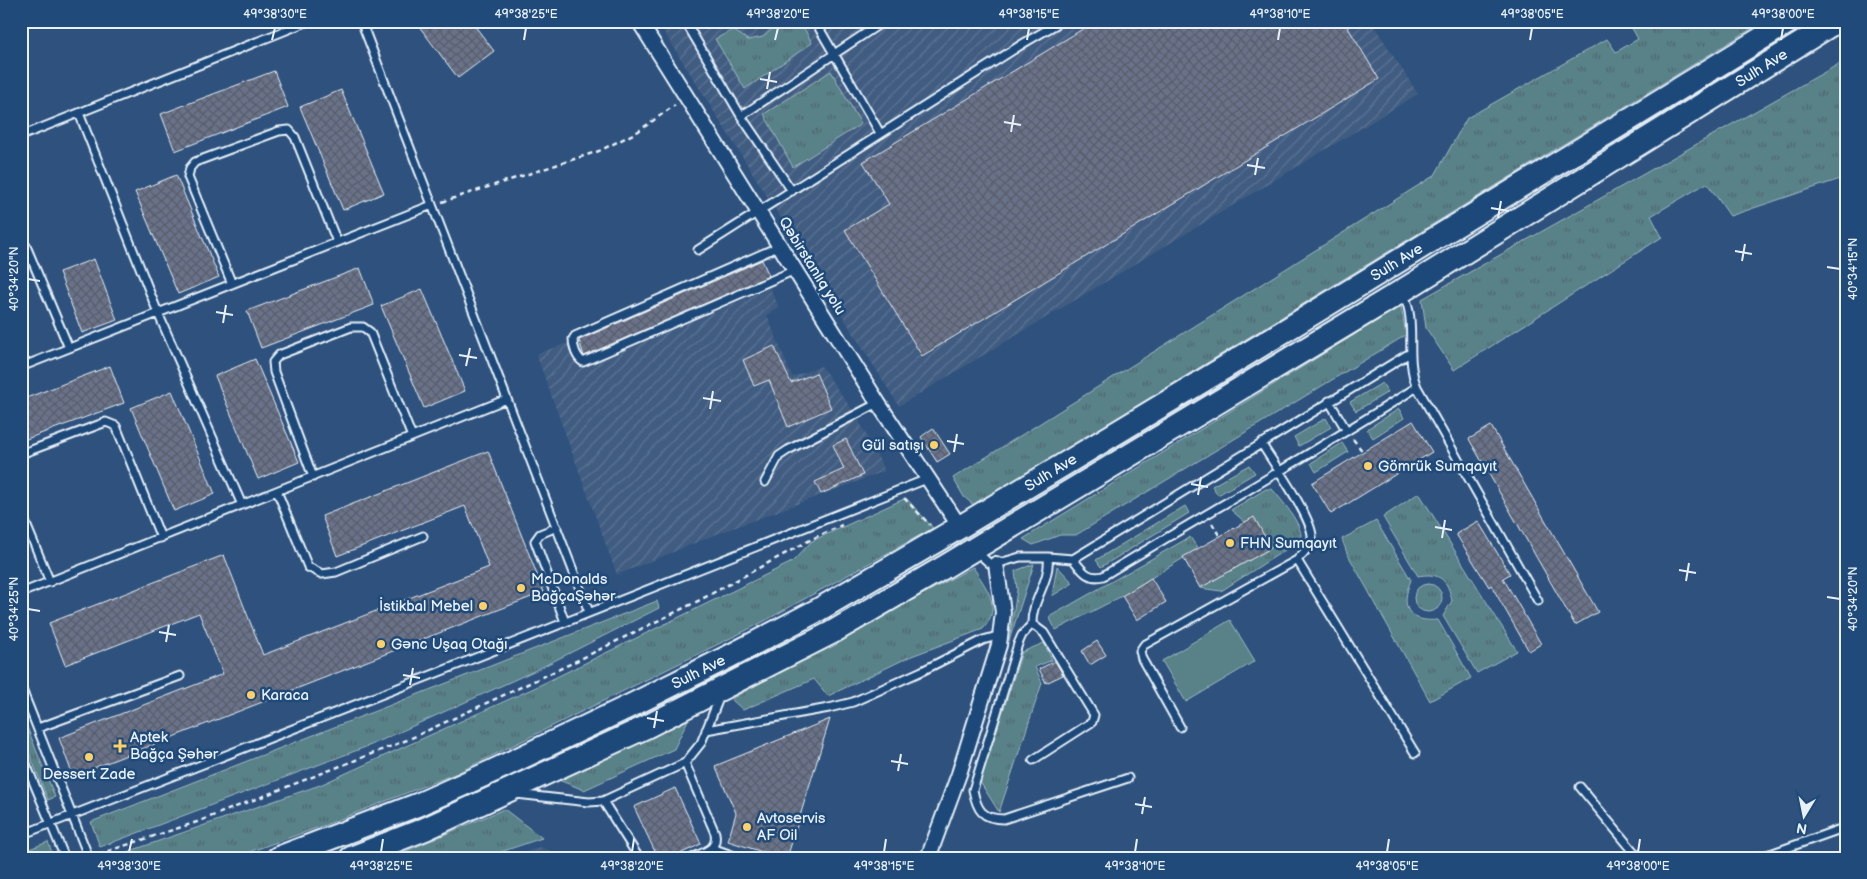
<svg xmlns="http://www.w3.org/2000/svg" width="1867" height="879" font-family="'Balsamiq Sans',sans-serif">
<defs>
<pattern id="industrial-furrows" width="10" height="10" patternUnits="userSpaceOnUse" patternTransform="scale(1.25)"><rect width="10" height="10" fill="#405c81"/><path d="M-1 1l2-2M0 10L10 0M9 11l2-2" fill="none" stroke="#5c7494"/></pattern>
<pattern id="grass-tufts" width="24" height="20" patternUnits="userSpaceOnUse" patternTransform="scale(1.25)"><rect width="24" height="20" fill="#588188"/><path d="M3 7l-1-3M5 7V3M7 7l1-3M15 17l-1-3M17 17v-4M19 17l1-3" fill="none" stroke="#50676c"/></pattern>
<pattern id="building-cross-hatch" width="8" height="8" patternUnits="userSpaceOnUse" patternTransform="scale(1.25)"><rect width="8" height="8" fill="#697289"/><path d="M0 0l8 8M0 8l8-8" fill="none" stroke="#585d6a"/></pattern>
</defs>
<rect width="100%" height="100%" fill="#2e527d"/>
<filter id="ink" filterUnits="userSpaceOnUse"><feTurbulence type="fractalNoise" baseFrequency=".02" numOctaves="2"/><feDisplacementMap in="SourceGraphic" scale="10" xChannelSelector="R" yChannelSelector="G"/><feConvolveMatrix kernelMatrix="1 2 1 2 8 2 1 2 1" color-interpolation-filters="sRGB"/></filter>
<g filter="url(#ink)">
<path fill="url(#industrial-furrows)" d="M657,21h714l47,73 -519,312z
M770,288l9,19 -12,8 25,62 29,-11 35,49 29,56 -173,65 -95,39 -81,-221 34,-12 11,26z
M540,847l27,11h-58z"/>
<path fill="url(#grass-tufts)" stroke="#a0b9c0" d="M775,21h25l12,22 -67,46 -30,-50 18,-9 15,10 15,-3 11,-10z
M1628,21h136l-782,480 -7,5 -11,-9 -11,-19 482,-303 32,-57 140,-79 9,13 22,-13z
M1846,60v117l-116,39 -23,-33 -56,33 11,21 -208,133 -28,-42 -4,-29z
M831,71l30,53 -68,43 -29,-53z
M1401,306l5,29 -330,200h-16l-27,10 -10,-6z
M1382,383l6,9 -32,19 -6,-9z
M1399,409l5,9 -31,20 -6,-9z
M1326,418l5,9 -32,19 -5,-9z
M1342,443l6,9 -32,20 -5,-9z
M1249,465l6,8 -37,22 -6,-9z
M1266,489h6c9,10 30,35 29,48l-5,6 -75,48 -21,-3 71,-40 -17,-30 -9,4 -14,-12z
M1419,493l98,158 -40,22 -34,-57 9,-15c-4,-21 -12,-29 -34,-25l-35,-59z
M906,498l27,30 -174,96 -302,149 -132,52 -93,33h-122l210,-73 214,-97 258,-126 20,-21z
M1185,506l4,7 -88,54 -5,-7z
M1376,521l35,59c-11,26 -4,43 27,40l33,58 -41,23 -83,-148 -5,-14z
M1190,537l8,12 -76,47 -66,34 -7,-13z
M1034,564l-25,77 8,-51 -2,-19z
M1057,566l16,17 -21,13z
M973,567c13,21 30,39 10,62l-74,28 -81,39 -14,-17 -71,31 -12,-11z
M1414 598a14 14 0 1 1 28 0a14 14 0 1 1-28 0Z
M657,601l2,7 -123,62 -165,75 -271,102 -9,-25z
M1044,643l8,17 -17,7 7,16 -43,129 -19,-30 42,-130z
M21,712l34,85 -7,3 -27,-67z
M688,720l-14,29 -90,41 -28,-11z
M504,809l38,29 -59,20h-93z
M48,842l6,16h-33v-6z"/>
<path fill="#588188" stroke="#a0b9c0" d="M1230,620l25,41 -69,41 -24,-41z"/>
<path fill="url(#building-cross-hatch)" stroke="#e8f1f8" d="M415,21h56l23,30 -36,27z
M1096,21h248l35,58 -457,277 -77,-126 44,-26 -26,-42z
M274,71l14,36 -113,44 -14,-37z
M341,90l43,103 -41,17 -43,-103z
M176,175l43,102 -41,17 -43,-102z
M94,259l23,61 -35,13 -23,-61z
M762,260l7,16 -185,80 -5,-16z
M360,268l14,37 -113,43 -14,-37z
M422,289l43,102 -41,17 -43,-102z
M774,346l17,37 25,-10 15,35 -43,19 -19,-47 -15,6 -11,-26z
M255,359l44,103 -41,17 -43,-103z
M110,366l14,37 -103,38v-41z
M172,391l43,103 -41,17 -43,-103z
M1413,421l19,31 -101,62 -19,-31z
M1491,426l107,186 -23,13 -106,-186z
M933,428l17,26 -13,8 -16,-25z
M846,439l17,36 -42,19 -6,-12 29,-13 -11,-24z
M488,451l56,141 -471,184 -14,-38 164,-64 -24,-61 -134,52 -16,-42 175,-68 39,100 226,-88 -24,-61 -128,50 -15,-40z
M1254,517l17,31 -71,40 -17,-31z
M1478,521l32,53 -7,4 38,66 -12,7 -38,-66 -2,2 -33,-53z
M1151,578l15,24 -29,18 -15,-24z
M1097,641l9,14 -16,10 -8,-14z
M1055,661l8,14 -17,8 -7,-14z
M830,719l-43,139h-19l1,-4 -41,-13 8,-28 -21,-47z
M675,788l26,56 -30,14h-13l-24,-51z"/>
<g fill="none" stroke-linecap="round" stroke-linejoin="round">
<defs>
<path id="service" d="M360,21l3,5 144,373
M685,21l56,95 51,75
M815,21l65,112
M79,113l79,200 84,192
M741,116l143,-95
M21,136l288,-115
M21,243l5,3 43,102
M780,246l-205,90 -2,3c0,8 3,18 10,23l212,-92
M698,250l326,-207 38,-22
M232,284l-44,-107 2,-9 5,-6 84,-31 10,-1 6,7 42,105
M1403,293c15,30 1,63 14,94l121,214
M21,367l411,-162
M1329,401l18,30
M21,454l85,-32 10,4 45,112
M313,477l-39,-105 -1,-10 6,-7 72,-28h12l7,5 42,105
M765,482l14,-26 9,-6 90,-47
M277,491l31,76 14,7 14,-2 87,-36
M21,512l29,70
M557,527l-17,7 -5,7 30,81
M976,551l13,12 7,1 24,-7h28l25,2 337,-206
M1073,559c9,11 14,21 30,17 104,-63 211,-123 314,-189
M1297,560l118,193
M21,593l486,-194 82,213
M1032,624l-10,11 -4,9 -45,146c4,20 9,29 31,29l124,-41
M21,687l68,171
M1180,727l-38,-68 -2,-8 4,-6 153,-85c6,-7 14,-13 15,-22 2,-18 -40,-77 -51,-95
M38,728l142,-52
M706,730l123,-22 24,-6 69,-31 61,-31 18,-5
M21,752l44,106
M1033,760l59,-38 2,-7 -50,-82 -12,-9c-1,-23 19,-43 16,-67
M685,763l30,70c3,17 -10,18 -23,25
M1580,787l59,71
M516,794l73,8 14,-1 82,-38 16,-20 19,-47
M603,801l36,57
M21,835l449,-175 457,-181
M712,848l28,10
M1754,858l19,-5 73,-26"/>
<path id="minor" d="M639,21l239,382 82,124
M928,858l31,-84 40,-129 4,-33 -7,-48"/>
<g id="trunk">
<path id="s1" d="M278,858l139,-53 76,-34 139,-66 98,-49 88,-46 142,-83 254,-153 576,-353"/>
<path id="s2" d="M351,858l74,-29 221,-102 185,-94 115,-67 456,-275 435,-270"/>
</g>
</defs>
<use href="#service" stroke="#e8f1f8" stroke-width="11"/>
<use href="#minor" stroke="#e8f1f8" stroke-width="18"/>
<use href="#trunk" stroke="#e8f1f8" stroke-width="26"/>
<path stroke="#e8f1f8" stroke-width="2.5" stroke-dasharray="5 4" stroke-linecap="butt" d="M442,202l157,-51 38,-19 38,-27
M1353,439l10,13
M904,498l26,27
M1212,523l8,14
M99,854l98,-32 210,-82 157,-73 136,-67 112,-61 30,-14"/>
<use href="#service" stroke="#1f4a7a" stroke-width="7"/>
<use href="#minor" stroke="#1f4a7a" stroke-width="14"/>
<use href="#trunk" stroke="#1f4a7a" stroke-width="22"/>
</g>
</g>
<path fill="none" stroke="#e8f1f8" stroke-width="2" d="M272,40l3,-12M524,40l2,-12M775,40l3,-12M1027,40l2,-12M1278,40l2,-12M1530,40l2,-12M1781,40l2,-12M760,79l17,3M767,89l3,-17M1004,122l17,3M1011,132l3,-17M1247,165l18,3M1255,175l3,-17M1491,208l18,3M1498,218l3,-17M1735,251l17,3M1742,261l3,-17M1827,267l13,2M28,279l12,2M216,312l17,3M223,323l3,-18M459,355l18,3M466,366l4,-18M703,398l18,3M710,409l3,-18M947,441l17,3M954,452l3,-18M1191,484l17,3M1198,495l3,-18M1435,527l17,3M1442,538l3,-18M1679,570l17,3M1686,581l3,-18M1827,597l13,2M28,609l12,2M159,632l17,3M166,642l3,-17M403,675l17,3M410,685l3,-17M647,718l17,3M654,728l3,-17M891,761l17,3M898,771l3,-17M1135,804l17,3M1142,814l3,-17M129,852l3,-13M381,852l2,-13M632,852l2,-13M884,852l2,-13M1135,852l2,-13M1387,852l2,-13M1638,852l2,-13"/>
<g fill="#ffd166" stroke="#1f4a7a" stroke-width="2">
<circle cx="934" cy="445" r="5"/>
<circle cx="1368" cy="466" r="5"/>
<circle cx="1230" cy="543" r="5"/>
<circle cx="521" cy="588" r="5"/>
<circle cx="483" cy="606" r="5"/>
<circle cx="381" cy="644" r="5"/>
<circle cx="251" cy="695" r="5"/>
<path d="M117.5 738.5h5v5h5v5h-5v5h-5v-5h-5v-5h5z"/>
<circle cx="89" cy="757" r="5"/>
<circle cx="747" cy="827" r="5"/>
</g>
<g text-anchor="middle" dominant-baseline="central" stroke-width="5" stroke-linejoin="round" paint-order="stroke">
<g font-size="15" fill="#e8f1f8" stroke="#1f4a7a">
<text stroke="none"><textPath href="#s2" startOffset="1619">Sulh Ave</textPath></text>
<text stroke="none"><textPath href="#s1" startOffset="1270">Sulh Ave</textPath></text>
<text transform="translate(812 266) rotate(58)">Qəbirstanlıq yolu</text>
<text stroke="none"><textPath href="#s1" startOffset="865">Sulh Ave</textPath></text>
<text stroke="none"><textPath href="#s1" startOffset="460">Sulh Ave</textPath></text>
</g>
<g font-size="15" fill="#e8f1f8" stroke="#1f4a7a" text-anchor="start">
<text x="924" y="445" text-anchor="end">Gül satışı</text>
<text x="1378" y="466">Gömrük Sumqayıt</text>
<text x="1240" y="543">FHN Sumqayıt</text>
<text x="531" y="579">McDonalds<tspan x="531" dy="17">BağçaŞəhər</tspan></text>
<text x="473" y="606" text-anchor="end">İstikbal Mebel</text>
<text x="391" y="644">Gənc Uşaq Otağı</text>
<text x="261" y="695">Karaca</text>
<text x="130" y="737">Aptek<tspan x="130" dy="17">Bağça Şəhər</tspan></text>
<text x="89" y="774" text-anchor="middle">Dessert Zade</text>
<text x="757" y="818">Avtoservis<tspan x="757" dy="17">AF Oil</tspan></text>
</g>
</g>
<rect width="1867" height="879" fill="none" stroke="#1f4a7a" stroke-width="55"/>
<g transform="translate(1804 816) rotate(190)" stroke="#1f4a7a" stroke-width="4" paint-order="stroke">
<path d="M0-4L9 19L0 12L-9 19Z" fill="#e8f1f8"/>
<text y="-8" font-size="14" font-weight="bold" text-anchor="middle" fill="#e8f1f8">N</text>
</g>
<rect x="28" y="28" width="1812" height="824" fill="none" stroke="#e8f1f8" stroke-width="2"/>
<g font-size="12" text-anchor="middle" fill="#e8f1f8">
<text x="275" y="18">49°38'30"E</text>
<text x="526" y="18">49°38'25"E</text>
<text x="778" y="18">49°38'20"E</text>
<text x="1029" y="18">49°38'15"E</text>
<text x="1280" y="18">49°38'10"E</text>
<text x="1532" y="18">49°38'05"E</text>
<text x="1783" y="18">49°38'00"E</text>
<text transform="translate(1853 269) rotate(-90)" y="4">40°34'15"N</text>
<text transform="translate(14 279) rotate(-90)" y="4">40°34'20"N</text>
<text transform="translate(1853 599) rotate(-90)" y="4">40°34'20"N</text>
<text transform="translate(14 609) rotate(-90)" y="4">40°34'25"N</text>
<text x="129" y="870">49°38'30"E</text>
<text x="381" y="870">49°38'25"E</text>
<text x="632" y="870">49°38'20"E</text>
<text x="884" y="870">49°38'15"E</text>
<text x="1135" y="870">49°38'10"E</text>
<text x="1387" y="870">49°38'05"E</text>
<text x="1638" y="870">49°38'00"E</text>
</g>
</svg>
